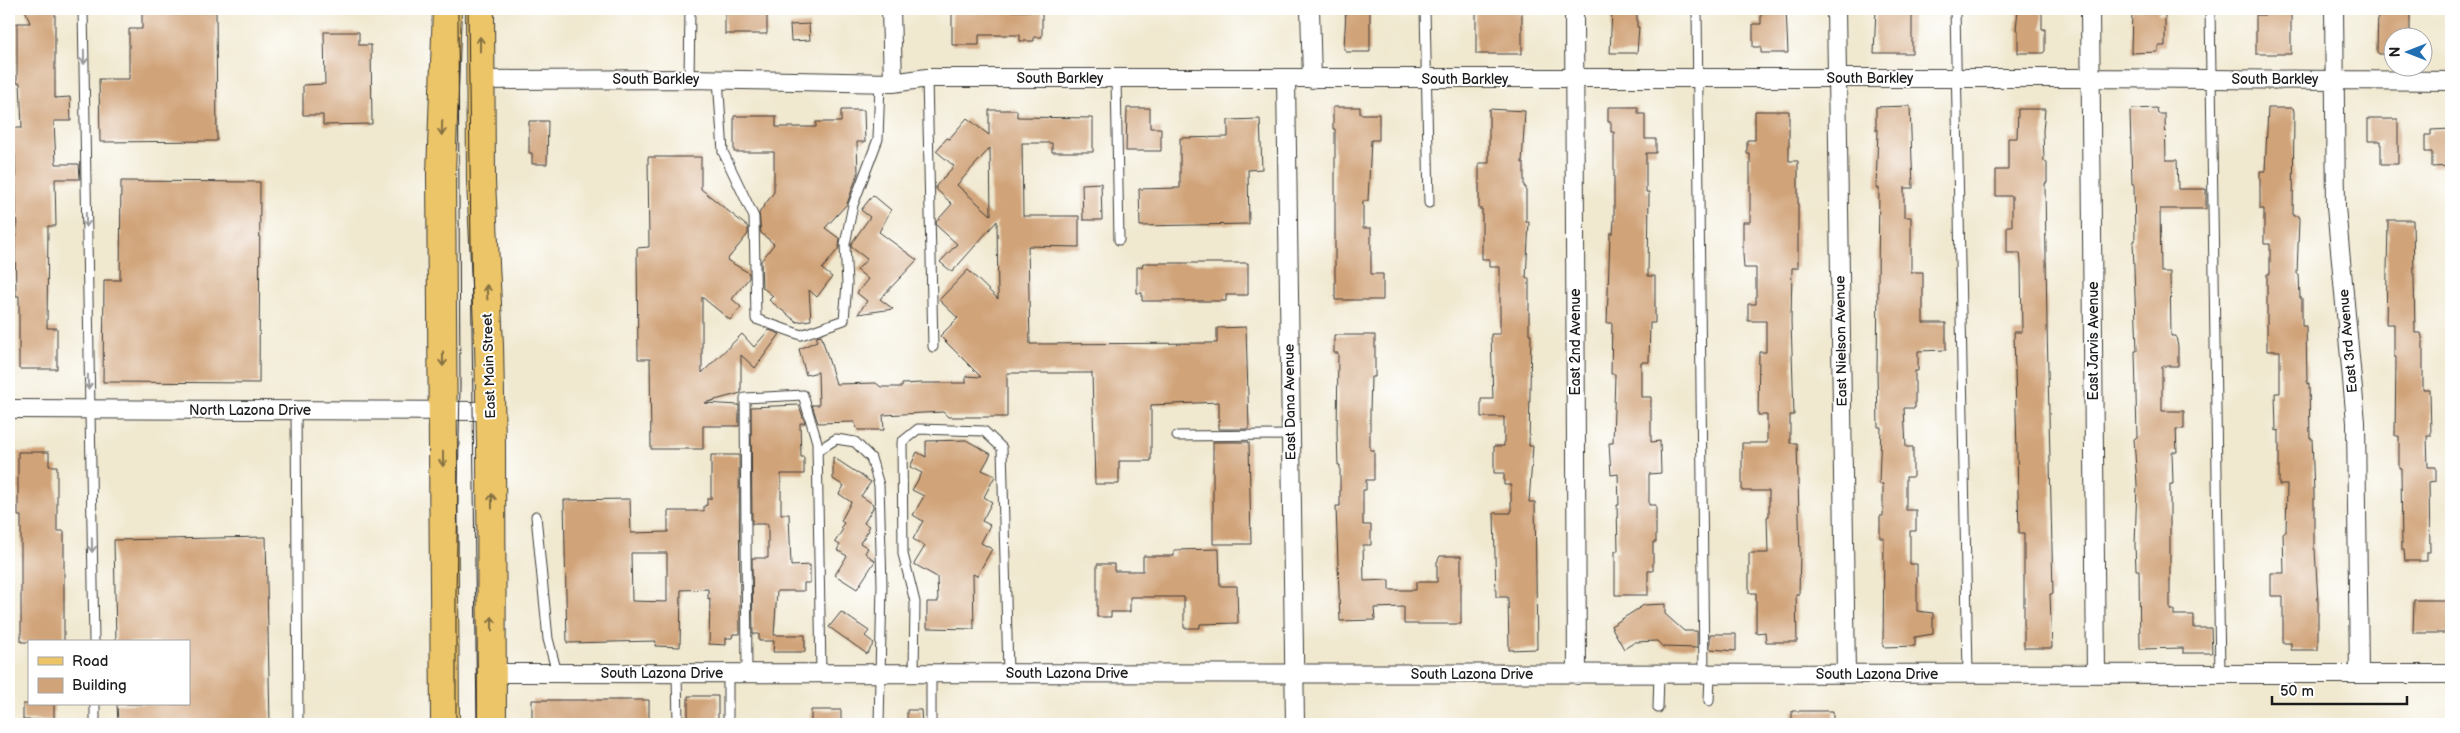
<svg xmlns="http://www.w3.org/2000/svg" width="2460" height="733" font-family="'Balsamiq Sans',sans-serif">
<rect width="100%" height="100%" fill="#fff"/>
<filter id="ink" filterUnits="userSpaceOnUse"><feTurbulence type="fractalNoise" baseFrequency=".02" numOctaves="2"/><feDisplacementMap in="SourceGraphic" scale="10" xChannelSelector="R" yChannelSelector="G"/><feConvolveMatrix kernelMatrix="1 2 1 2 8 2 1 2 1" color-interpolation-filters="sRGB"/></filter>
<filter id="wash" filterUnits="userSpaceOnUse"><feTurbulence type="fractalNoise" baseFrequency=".0096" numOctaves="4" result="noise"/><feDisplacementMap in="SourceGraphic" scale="20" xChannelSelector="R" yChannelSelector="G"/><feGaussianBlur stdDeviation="1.12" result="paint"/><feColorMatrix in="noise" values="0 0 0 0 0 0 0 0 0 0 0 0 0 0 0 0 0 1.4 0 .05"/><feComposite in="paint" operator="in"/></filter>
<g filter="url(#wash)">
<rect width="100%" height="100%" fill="#f0e8cf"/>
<g id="blocks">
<path fill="#d0a378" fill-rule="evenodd" d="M25,9h30v89l15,-1 1,24h-17l2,43h23l1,15h-25l1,47h-8l-1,102h10v41h-38v-73h-3l-1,-59h2l-2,-82h-2l-1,-27h10l-2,-45h-3v-60h13z
M142,9h74l1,132 -117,1 -1,-63h30v-50h13z
M725,9h42v25h-42z
M1346,9h24v43h-24l-2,-3z
M1476,9h46v45h-46z
M1612,9h25v18h2l-2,26h-27z
M1761,9h25l2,44h-27v-6h-8v-23h8z
M1876,9h36v44h-38z
M2018,9h24v20h3v22l-2,2h-25v-23h-2z
M2132,9h26v5h7v32h-7v6l-27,1z
M2266,9h25v45h-35v-39h10z
M2378,9h32v29h-18v16h-13l-2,-2z
M1001,11h41v26h-8v4h-14v-6h-41v10h-27v-32z
M809,24l1,16 -19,1 -1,-16z
M324,32h35v13h12l1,79 -49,1v-10h-20v-30l22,-1z
M1910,106l3,82h-9v29h7v55h12v51h23v27l-28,1v20h-3v37h-11l2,39h7v30h-7v33h10v21h-6v33h7v47l16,2v21l-18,3v9l-32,1 1,-109h-4v-22h3v-32h-4l2,-57h-3l-1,-56 2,-183h-3l2,-58h-2v-23z
M1333,107h27v7h19v26h-8l-3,61h-5v27h8v46h12v26h-48v-171h-2z
M1608,107h30v7h7v25h11v14h-10v39h3l-1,84h7v47h-5l-1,39h-8v35h10v45l9,-1 1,32 -12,1v31h7v37h-3v29h-5v24h-33v-44h3l-1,-46h2l-1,-31 -7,1 -2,-32h4l2,-69h-4l1,-51h-5l3,-90h3l1,-12v-89h-3v-10h-3z
M1127,108h23v20h11v23h-35z
M2157,108l1,6h7l1,46h11l1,29h28v20h-46l1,63h9l1,64h5l2,11v19h-16v45h22v18h-8l1,23h-5l1,32h-3v126h4v5h20v13h17l1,25h-29v-5l-43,1 -1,-79h-3l-1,-25 2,-61 -3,-45 3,-2 -2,-86h2l-4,-110h2l-1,-57h-2l-2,-73 2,-2z
M2268,108h25l1,3 -1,105h5l1,3 -2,55h2l1,24h2v28h4l1,58 2,-1 1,55h2l2,56v55h1l3,52v49h-27v-7h-8v-47h-12v-23h13l-1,-41h3l1,-47h-8v-55l-3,1 -1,-38h5v-42h-13v-77h3v-30h-6v-35h-4v-38h5z
M1489,109l36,2 -3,52h2v24h2v35h3l-3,56h3v56h2l-2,112h4l-4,56h6l2,147 -28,1 -1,-53h-12l-2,-84h17v-28h-7v-12h-10v-27h10v-29h-23v-18h12l-2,-65h9v-67h-11v-8h-7v-50h-3v-46h10z
M2018,109h27l-2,22 1,30 3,2v20h-2l2,143 6,268h-3l2,54h-28v-115h-5l-5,-201h8l-1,-69 -1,-10h-13v-27h5v-30h-16v-26h12v-32h9z
M841,110h23l1,32h-8l1,31 -11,31 -22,24 15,11 -1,9 -17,21 10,8 -15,20 -8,-7 2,30 -14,2 -28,-22 4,-4 -11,-9 -1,-26 13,-17 -13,-11 -2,-20 15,-21v-40h-40v-36h42v11h40v-5h25z
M989,110h28v7l76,1v34h-41v-9h-30l1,73h56v31l-51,-1 2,98 187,-1v-15l29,-1 3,102h-30v-27l-68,3v56h-32v23h-24l-3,-111h-85v44h-59l-5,-5 -60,3 1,15h-26l-4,-8 -36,1 -6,-18h7l-1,-33 -12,3 -7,-26 18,-8v-5l4,-1 15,49 40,-1 5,4h21v-3l19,-1h45v-7l15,1 -41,-41 18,-18 -19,-18 29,-30 30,29 -1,-78 -45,51 -12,-10 17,-18 -20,-18 -1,-4 16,-18 -16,-15v-3l18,-20 -18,-15 11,-13 2,1 18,-21 22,17zM990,148l1,67 -34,-30z
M1755,111h34v50h9v107h-6l-1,53 3,94h-4v28h7l3,110 -1,41h-3l1,48h-31l-1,-10 -9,1v-40h-7v-40h19l-1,-36 2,-1v-25h-27v-48h25v-28h-9l1,-63h7v-31h-18v-17h8v-36h-12l-1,-14v-32h7v-68h-3v-14h8z
M1260,119l2,50 -14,1 1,54 -109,2 -1,-37 41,-1v-50l48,-1v-17z
M2368,119h30v45h-17v-23h-13z
M529,121h19l-1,43h-15v-11h-3z
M2451,129v37l-19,1v-15h-7v-17h6v-5z
M648,157h53v32l47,38v7l-21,26 22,13v5l-17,21 9,8 -11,13 -28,-23v76l40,-39 12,13 15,-17 11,4 -25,34 -14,-13v38l-37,10 35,2v21h-36v23h-52l-1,-90h-12l-1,-111 12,-1z
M121,181l139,1 -1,201 -156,-1 1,-102h16z
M1101,183l1,37h-19l-1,-36z
M873,195l18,15 -12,22 38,28 -37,39 13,10 -35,5 9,-13 -10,-8 11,-14 -11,-9 10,-11 -16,-12v-3l19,-27 -9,-7z
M2388,220h25l2,113h6l2,8v49h7l1,46h-4l1,31h8v14l-7,1 1,70h-3v9h-22l-1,-11h-2l-1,-82h-2v-32h-4l1,-79h-2v-33h-8z
M1143,263h105v32h-22v6h-84v-8h-5v-26h5z
M1334,335h41v42h-4l-1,35v38h4v30h-8v10h-3v35h8v20h-8l1,36 25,-1v10h27v-8h21v-20l3,-6h21v68h-57v-17l-30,1 1,12 -35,1 -4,-115h4v-41h-2l-1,-32 1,-80h-4z
M799,405l6,18h-5l1,34h3v17h-23v40h8l2,52 19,-1v18h-6v8h-27l-3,44h31v17h-32l1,-11h-15v-7h-6l-1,-76h16v-34h-16l-1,-117z
M966,440l25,14 -9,16 13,6 -11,21 8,5 -10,19 8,4 -9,18 11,6 -15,27 -4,-2 1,55 -47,-1v-26h11l-1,-25 -23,-13 11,-18 -12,-7 10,-18 -10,-6 11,-19 -12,-6 10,-17 -12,-6 7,-15 9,5v-16z
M1213,442h36l2,102h-38z
M18,452h31v14h8v65h7v111h-43v-126h-3z
M711,455h28l1,179h-7l-1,4h-6v7l-17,-1 1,-46 -2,1v-10l-27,1 -1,57 -25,-1 1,-5 -89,2 -3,-143 66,-1 1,34 37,-1v-21h36v-5l3,-1v-6h4zM631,553h36v49l-35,-1z
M833,457l38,25 -10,14 12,8v4l-9,15 5,3 -2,3 2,1 -9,13 8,5 -3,5 10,8 -18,28 -22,-14 12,-19 -10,-6 3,-5 -5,-3 8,-13 -2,-2 3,-4 -3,-2 10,-19 -12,-8 5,-8 -11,-7z
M266,537l4,187h-152l-1,-20h72v-62h-73l-2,-102z
M1219,549l1,37h17l1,37 -38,1v4h-16v-31h-54v15h-19v5h-14v-53h17v7h29v-15h31v-6z
M2414,600h37v33h-38z
M1665,604v10l19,17h13v17l-34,-1 -6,-6 -22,1 -11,7 -13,-23 33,-21z
M841,612l28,19 -4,5 9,7 -7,11 -38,-27z
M1710,634h26v17l-26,-2z
M688,696h30v28h-30z
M532,700h117v24h-117z
M23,704h31v16h-31z
M811,710h30v14h-30z
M907,710h14l1,14h-15z
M1792,711h41v13h-41z"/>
</g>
</g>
<g filter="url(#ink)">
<use href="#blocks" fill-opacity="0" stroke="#3c3b37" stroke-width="1"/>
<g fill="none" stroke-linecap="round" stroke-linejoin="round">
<defs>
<path id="service" d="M83,9l11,633
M1425,9l4,194
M1697,9l7,665
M1955,9l13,664
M2210,9l10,665
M927,78l6,269
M1116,78l3,162
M689,79l1,-70
M718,79l5,73 31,65 2,102 45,16 43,-15 3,-36 -2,-40 8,-39 25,-66 2,-57
M296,410l2,314
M1177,436l114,-1
M817,451l19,-12 19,3 16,16 8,27 3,99 -3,140
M536,516l12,123 9,34
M931,672v52
M747,673l-2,-275 58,-3 14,47 4,231
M914,673l1,-71 -12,-48 -1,-112 16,-13 66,2 18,17 6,225
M677,674l1,50
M728,674v50
M1709,701l1,-27
M95,704v20
M1658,708l1,-34"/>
<path id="minor" d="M891,9l2,74
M1310,9l2,70
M1574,9l3,666
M1836,9l10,665
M2090,9l6,665
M2334,9l2,198 20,215 3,252
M1286,79l9,645
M480,80l209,-1 204,4 34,-5h1164l360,3
M9,409l482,2
M492,673l1959,1"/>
<path id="primary" d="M480,9l1,172 8,164 2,100 1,279
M445,724l-4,-551 6,-164"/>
</defs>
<use href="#service" stroke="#3c3b37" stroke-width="11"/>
<use href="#minor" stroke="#3c3b37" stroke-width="20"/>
<use href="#primary" stroke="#3c3b37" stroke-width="30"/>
<use href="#service" stroke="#fff" stroke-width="9"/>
<use href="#minor" stroke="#fff" stroke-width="18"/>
<use href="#primary" stroke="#edc569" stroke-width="28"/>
<path stroke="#1c1c1c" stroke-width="1" d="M468,9l9,715
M456,724v-128l4,-210 -2,-377"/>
</g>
<defs><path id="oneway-shaft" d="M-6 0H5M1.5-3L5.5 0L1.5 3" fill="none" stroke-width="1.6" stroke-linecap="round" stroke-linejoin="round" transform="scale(1.25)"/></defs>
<g stroke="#847042">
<use href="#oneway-shaft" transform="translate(480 44) rotate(-90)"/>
<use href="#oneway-shaft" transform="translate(442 128) rotate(92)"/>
<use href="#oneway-shaft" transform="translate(487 292) rotate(-93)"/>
<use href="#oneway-shaft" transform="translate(443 359) rotate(90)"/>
<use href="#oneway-shaft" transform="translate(443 459) rotate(90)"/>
<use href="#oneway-shaft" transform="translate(492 501) rotate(-90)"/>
<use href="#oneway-shaft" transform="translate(492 624) rotate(-90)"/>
</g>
<g stroke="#999">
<use href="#oneway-shaft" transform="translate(84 57) rotate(89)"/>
<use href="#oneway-shaft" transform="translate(86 220) rotate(89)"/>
<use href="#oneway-shaft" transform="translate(88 382) rotate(89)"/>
<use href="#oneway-shaft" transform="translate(92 545) rotate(89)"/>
</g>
</g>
<g text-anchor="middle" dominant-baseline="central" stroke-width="4" stroke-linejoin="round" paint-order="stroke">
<g font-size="14" fill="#1c1c1c" stroke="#fff">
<text x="1060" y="78">South Barkley</text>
<text x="1870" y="78">South Barkley</text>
<text x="656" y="79">South Barkley</text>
<text x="1465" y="79">South Barkley</text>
<text x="2275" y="79">South Barkley</text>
<text transform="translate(1841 341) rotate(-91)">East Nielson Avenue</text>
<text transform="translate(2093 341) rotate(-90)">East Jarvis Avenue</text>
<text transform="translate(2348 341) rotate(-95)">East 3rd Avenue</text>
<text transform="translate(1575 342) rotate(-90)">East 2nd Avenue</text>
<text transform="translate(489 366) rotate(-92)">East Main Street</text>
<text transform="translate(1290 402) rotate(-91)">East Dana Avenue</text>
<text x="250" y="410">North Lazona Drive</text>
<text x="662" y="673">South Lazona Drive</text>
<text x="1067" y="673">South Lazona Drive</text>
<text x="1472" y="674">South Lazona Drive</text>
<text x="1877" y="674">South Lazona Drive</text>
</g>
</g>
<rect width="2460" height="733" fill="none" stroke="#fff" stroke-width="30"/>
<rect x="28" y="640" width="162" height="65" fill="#ffffff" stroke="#a4a4a4"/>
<rect x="38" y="657" width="25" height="8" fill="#edc569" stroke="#a4a4a4"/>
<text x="72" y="666" font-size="15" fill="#1c1c1c">Road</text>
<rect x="38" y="678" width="25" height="15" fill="#d0a378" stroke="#a4a4a4"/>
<text x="72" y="690" font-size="15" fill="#1c1c1c">Building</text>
<g transform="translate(2408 52) rotate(270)"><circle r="24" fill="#ffffff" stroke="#a4a4a4"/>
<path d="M0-4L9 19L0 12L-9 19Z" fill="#1f6fb2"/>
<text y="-8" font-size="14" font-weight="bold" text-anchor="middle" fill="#1c1c1c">N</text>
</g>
<path d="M2272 696v8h135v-8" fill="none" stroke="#1c1c1c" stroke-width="2.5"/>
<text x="2280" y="696" font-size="15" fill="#1c1c1c" stroke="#ffffff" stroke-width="4" paint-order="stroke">50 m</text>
</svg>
